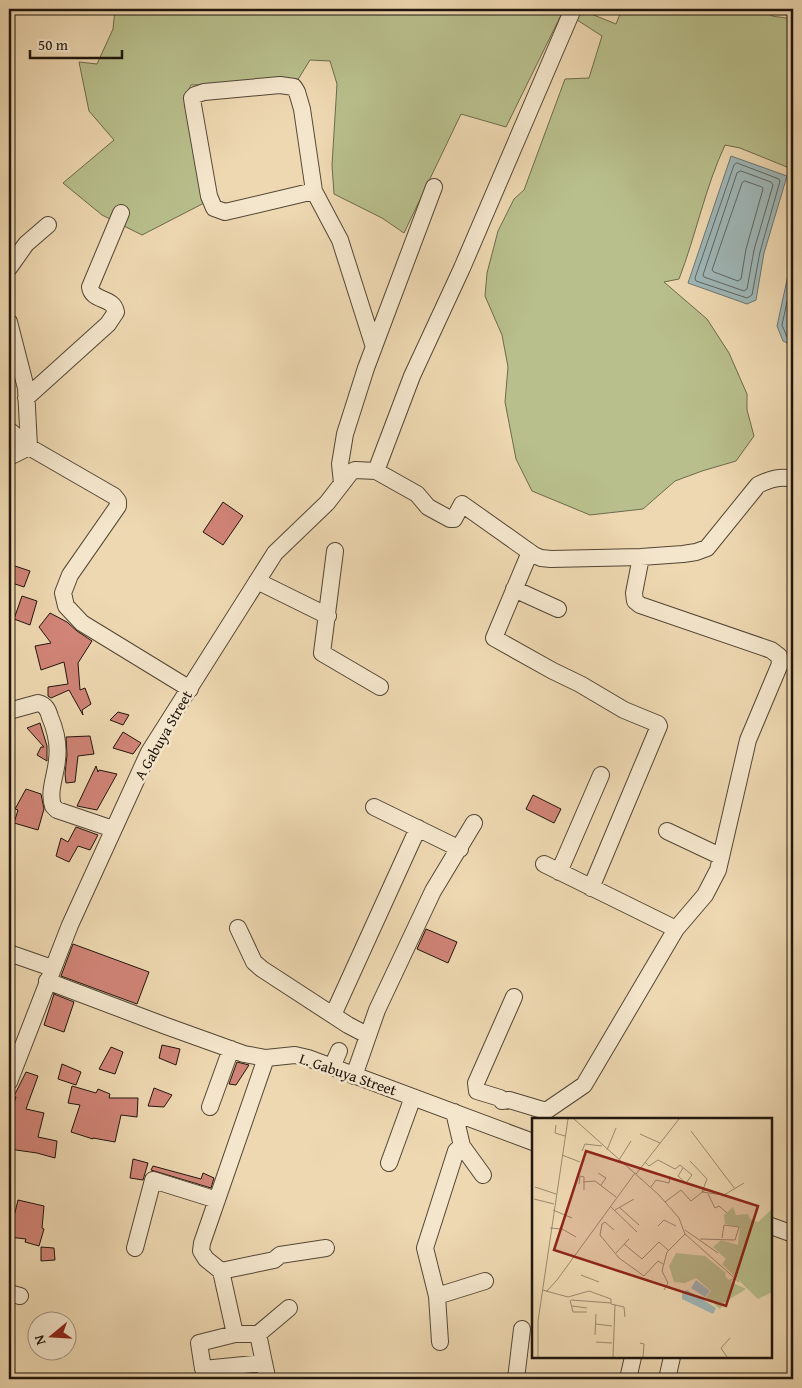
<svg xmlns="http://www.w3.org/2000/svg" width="802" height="1388" font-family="'Gentium Book Plus',serif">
<rect width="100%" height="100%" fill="#eed8b1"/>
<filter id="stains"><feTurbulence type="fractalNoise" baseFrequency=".004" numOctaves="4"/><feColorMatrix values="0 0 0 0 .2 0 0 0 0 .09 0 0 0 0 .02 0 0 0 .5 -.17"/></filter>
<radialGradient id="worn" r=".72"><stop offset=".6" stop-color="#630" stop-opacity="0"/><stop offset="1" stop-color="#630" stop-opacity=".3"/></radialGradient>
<path fill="#b8bf8c" stroke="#6c6a4c" d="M115,9h449l-58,118 -45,-13 -57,119 -22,-15 -48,-24 -2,-29 5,-81 -7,-23 -20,-1 -13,21 -106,4 -3,6 20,110 -66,34 -40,-20 -39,-32 51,-43 -25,-29 -10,-49 18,2 16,-35z
M579,9l37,15 6,-15h141l9,7 21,3v127l-6,21 -47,-19 -15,-3c-20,43 -29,90 -46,134l-15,3 43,37 22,34 18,41v16l7,26 -18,25 -34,10 -27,10 -32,28 -53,6 -58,-24 -16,-32 -11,-57 3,-35 -6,-32 -17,-39 2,-23 11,-42 16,-32 10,-9 41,-111 24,-1 13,-42 -28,-18z"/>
<path fill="#9fb7b8" stroke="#6c7673" d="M731,156l56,20 -23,77 -8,47 -9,4 -59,-21z
M793,252v94l-10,-5 -6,-15z"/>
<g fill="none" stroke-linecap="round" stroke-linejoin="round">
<path stroke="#5f6662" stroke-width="1" d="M737,163l42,16 1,2 -20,71 -8,43 -5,3 -51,-17 -1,-3 39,-113z
M741,171l30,11 2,3 -19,65 -7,39 -3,2 -40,-14 -1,-2 34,-102z
M745,181l17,6 1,2 -17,60 -5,30 -3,2 -24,-9 -2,-2 30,-87z
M793,274l-11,51 5,12 6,3"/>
</g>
<path fill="#d18477" stroke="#1f150c" d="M223,502l20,14 -20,29 -20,-13z
M9,564l21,7 -6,16 -15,-5z
M22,596l15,5 -7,24 -16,-6z
M50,613l17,9 10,9 15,10 -14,22 2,27 5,-2 6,16 -9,6 1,5 -14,-25 -18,8 -3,-2v-9l20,-3 -4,-22 -23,8 -6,-24 16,-3 -12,-16z
M118,712l11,3 -6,10 -13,-5z
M40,723l7,23v15l-10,-6 4,-8h3l-17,-19z
M123,732l18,11 -8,11 -20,-6z
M90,736l4,18 -16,2 -3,26 -9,1 -1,-9 2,-19 -1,-18z
M96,766l2,6 1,-2 18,4 -20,36 -20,-4z
M26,789l15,5 3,15 -6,21 -24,-7 4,-13 -3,-1z
M533,795l28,14 -7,14 -28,-14z
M76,827l22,8 -8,15 -12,-4 -9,16 -13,-6 5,-18 7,4z
M426,929l31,13 -9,21 -31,-14z
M73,944l76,28 -12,32 -76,-28z
M54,994l20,8 -10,30 -20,-7z
M162,1045l18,4 -4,16 -17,-7z
M111,1047l12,5 -8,22 -16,-5z
M237,1062l12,3 -13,20 -7,-1z
M62,1064l19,8 -5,13 -18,-6z
M26,1072l12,4 -12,33 18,4 -6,24 19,4 -2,17 -18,-5 -28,-4v-32l7,-20 -2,-1z
M72,1086l24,7 2,-4 12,5 -1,4h29l-1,19 -16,-2 -6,27 -22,-4v1l-22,-7 9,-27 -12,-2z
M154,1088l18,7 -8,12 -16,-1z
M133,1159l15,4 -5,17 -13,-2z
M153,1166l48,13 2,-6 11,5 -3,10 -60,-18z
M18,1200l26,6 -2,22 2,1 -5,17 -14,-4 1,-3 -17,-2z
M41,1247l13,1 1,12 -14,1z"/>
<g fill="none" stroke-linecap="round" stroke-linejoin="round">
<defs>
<path id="minor" d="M314,191l-89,21 -11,-4 -5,-12 -16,-91 -1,-7 3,-3 9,-3 76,-7 14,2 3,5 5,17 12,82 26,49 34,107
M9,268l17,-24 22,-19
M9,322l17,66 3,59 -20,10
M26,398l82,-74 8,-12c-3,-16 -24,-10 -26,-25l31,-74
M9,430l20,17 85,49 4,5v5l-48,69 -7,18 3,13 16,17 108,66
M376,471l36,-95 50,-108 111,-259
M342,483l-2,-19 5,-30 21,-66 68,-181
M335,551l-13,102 58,34
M530,552l-36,86 59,33 27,13 44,26 34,14 1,2 -68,162
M257,581l71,35
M514,589l44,20
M9,711l29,-8c8,2 10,7 12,14 6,14 9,28 7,43 -1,15 -9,31 -4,46l4,4 56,19
M374,807l86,42
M667,831l53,25
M544,864l132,65
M559,872l42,-97
M238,928l16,34 8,7 86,56 19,10
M9,953l43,15
M47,981l119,45 78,28 22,4 29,-3 13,3 225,84
M514,997l-38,86 1,8 23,7 2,3 7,-1 37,11 38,-26 92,-156 29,-34 13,-25 30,-130 32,-76 -1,-8 -8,-6 -131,-45 -5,-4 -1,-8 7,-36
M333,1015l85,-187
M332,1067l7,-16
M354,1076l23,-66 56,-119 41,-68
M9,1082l61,-157 79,-173 126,-199 52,-50 24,-31 4,-2 21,1 41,23 11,13 22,12h4l8,-15 72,51 7,3 10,1 90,-2 42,-3 13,-2 11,-4 51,-63c12,-6 22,-9 35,-6
M210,1107l21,-58
M454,1112l8,34 21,29
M389,1163l24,-66
M771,1226l22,8
M135,1248l18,-68 64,20
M221,1271l53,-11 6,-5 46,-7
M9,1293l11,3
M437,1296l48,-15
M235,1334l-14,-63 -15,-12 -5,-8 1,-8 64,-185
M258,1334l9,43
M440,1342l-3,-46 -12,-48 31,-97 6,-5
M264,1363l-61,6 -4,-26 36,-9h23l31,-26
M516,1379l6,-50
M628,1379l5,-22
M667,1379l5,-22"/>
</defs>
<use href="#minor" stroke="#534635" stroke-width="18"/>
<use href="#minor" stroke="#f4e6cc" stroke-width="16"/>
</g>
<g text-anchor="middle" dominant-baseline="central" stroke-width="5" stroke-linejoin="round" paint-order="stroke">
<g font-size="15" fill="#1f150c" stroke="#f4e6cc">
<text transform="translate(163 735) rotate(-60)">A Gabuya Street</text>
<text transform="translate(348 1074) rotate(19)">L. Gabuya Street</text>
</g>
</g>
<g transform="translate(532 1118)">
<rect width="240" height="240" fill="#eed8b1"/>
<path d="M201,89l3,8 12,-1 2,5 8,3 14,-13v83l-14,7 -36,-35 4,-5 -13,-12 8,-7 17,5 2,-18 -15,-3 -1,-9zM144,135l29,3 21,17 -1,3 4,4 5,-2 -3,4 15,7 -21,13 -5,7 -14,-12 5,-6 -15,-13 -11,5 -11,-1 -5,-16z" fill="#b8bf8c"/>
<path d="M164,162l14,11 -5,6 -14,-9zM155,172l29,18 -3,6 -31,-15v-7z" fill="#9fb7b8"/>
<path fill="none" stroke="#9b8a6f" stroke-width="1" d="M42,1l85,76 20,23 6,16M24,7l-1,8 10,3M159,13l44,58M108,16l20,9M75,32l9,-22M50,33l3,-7 17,2M30,37l18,7M87,42l12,-19M158,43l17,18 -5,13 22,3 20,-12M113,44l4,4 9,-6 17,9 5,-4 12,10 -6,8 -8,-7 5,-8M66,55l8,5 -5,7M104,56l43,-55M51,64l12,-1 21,16M47,66l1,-8 4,1v13M3,69l21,7M119,69l5,-7 13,3 1,-7M176,76l7,14 4,-2 8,7M2,81l20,5M133,84l16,-12 10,11 14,-11M79,89l26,25M87,89l20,18M21,92l19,8M83,92l19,-11M70,106l-2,11 19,23 25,18 14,-15 5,3M70,106l3,-2 9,8M126,108l6,-6 12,6M18,110l12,1 14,8M153,112l33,23M153,116l54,48M168,121l35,1 4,-13 -15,-2 -2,13M92,126l18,15 17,-17 9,8M84,135l13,-14M49,157l18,7M10,172l5,1 10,-11 78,-107M132,172l4,-7 -6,-12 5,-19 18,-18M14,173l22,6M36,179l21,-6 22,8v5l13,3 1,10M38,182l3,12h14M39,182l40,3M40,188l15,2M64,206l16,2M63,217l1,-21M64,224l16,1M108,225l4,1 -1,13M6,239v-36l30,-202M81,239l2,-52M195,239l-6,-9 9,-10"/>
<path fill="#8f2418" fill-opacity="0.15" stroke="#8f2418" stroke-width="2.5" d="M54,33l172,55 -32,100 -172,-56z"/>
<rect width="240" height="240" fill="none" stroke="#1f150c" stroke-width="2.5"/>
</g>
<rect width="802" height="1388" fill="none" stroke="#eed8b1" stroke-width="30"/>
<rect x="10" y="10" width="782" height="1368" fill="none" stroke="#1f150c" stroke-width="2.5"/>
<rect x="15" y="15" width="772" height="1358" fill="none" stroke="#1f150c"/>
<g transform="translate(52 1336) rotate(252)"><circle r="24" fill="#f4e6cc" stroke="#9f927f"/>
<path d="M0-4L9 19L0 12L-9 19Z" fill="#8f2418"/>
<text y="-8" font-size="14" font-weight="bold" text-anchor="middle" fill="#1f150c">N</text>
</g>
<path d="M30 50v8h92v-8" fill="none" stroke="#1f150c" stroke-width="2.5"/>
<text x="38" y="50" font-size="15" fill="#1f150c" stroke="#f4e6cc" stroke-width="4" paint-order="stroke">50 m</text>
<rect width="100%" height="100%" filter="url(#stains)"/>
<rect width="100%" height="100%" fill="url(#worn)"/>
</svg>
